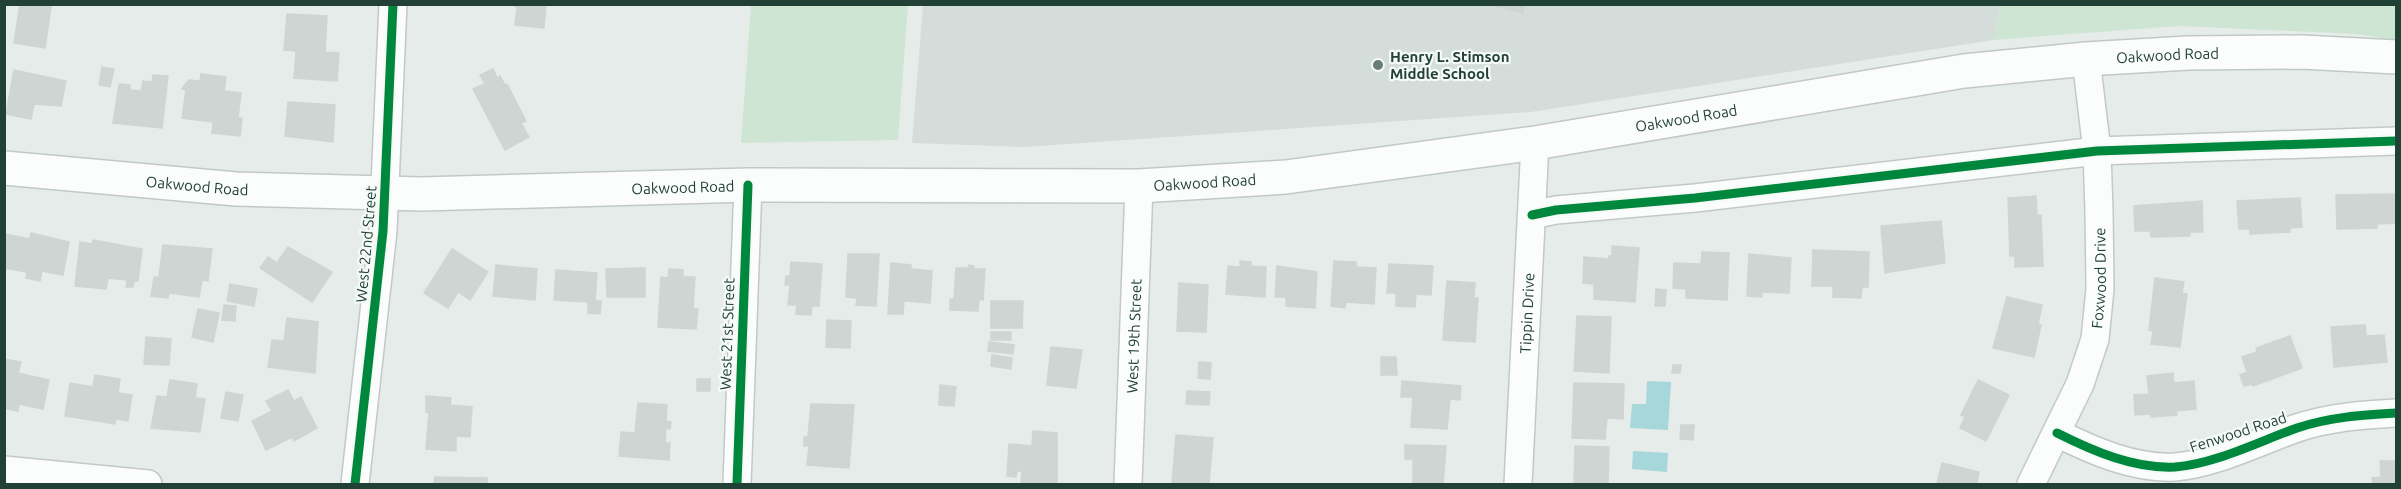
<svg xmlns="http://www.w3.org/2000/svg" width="2401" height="489" font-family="Ubuntu,sans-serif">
<rect width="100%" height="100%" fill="#e6ece9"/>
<path fill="#d4ddd9" d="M923,5h1078l-8,35 -462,72 -507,35 -112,-4z"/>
<path fill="#cfe5d4" d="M751,5h157l-10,135 -157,3z
M2001,5h395v35l-40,-6 -177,-8 -186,14z"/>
<path fill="#a6d7db" d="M1647,381l24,1 -3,48 -38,-2 2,-24h14z
M1633,451l35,2 -1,19 -35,-3z"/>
<path fill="#ced5d2" stroke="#cfd5d2" stroke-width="1.5" d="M20,4h28l3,3 -6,41 -31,-5z
M514,4h32l-2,24 -29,-3 2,-17z
M1489,4h36l-2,9z
M287,14l40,2 -2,36 14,1 -2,28 -43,-3 2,-27 -12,-1z
M102,67l12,2 -4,18 -11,-2z
M493,69l4,9 3,-2 5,9 2,-1 19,37 -5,2 8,14 -24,13 -32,-61 12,-5 -5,-9z
M14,70l52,11 -5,25 -27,-2 -3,15 -25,-5z
M201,74l25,3 -2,14 17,2 -3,25h4l-2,18 -28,-3 1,-11 -31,-4 4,-28 -4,-1 1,-2 6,-7 11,1z
M153,75l15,1 -6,52 -49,-5 6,-39 11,1v5l11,1 2,-10 9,1z
M288,102l47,3 -2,37 -48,-6z
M2396,194v29l-19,1v4l-40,1 -1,-34z
M2036,196l1,19h4l2,51 -28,1v-11h-5l-2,-58z
M2300,198l2,29 -12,1v4l-40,2v-5h-11l-2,-28z
M2202,201l1,31h-13v4l-39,1 -1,-6h-15l-1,-25z
M1941,221l4,42 -60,10 -4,-47z
M31,233l38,9 -6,33 -21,-4 -2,10 -14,-3 1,-6 -23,-4 1,-34 25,5z
M93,240l49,9 -4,32h-4l-1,6h-7l1,-7 -19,-2 -2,11 -31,-3 5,-44 12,2z
M163,245l49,4 -4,32 -6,-1 -3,17 -30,-4 -1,5 -17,-2 3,-19h5z
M1612,246l27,2 -4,54 -41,-3v-15l-11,-1 1,-26 25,2v-3h3z
M288,247l44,25 -20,30 -52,-34 8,-11 9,6z
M452,249l36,23 -18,28 -12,-8 -10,16 -24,-15z
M1813,250l56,2 -1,35h-6l-1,11 -28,-1v-11h-21z
M1702,252l27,1 -2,47 -41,-2v-9l-13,-1 1,-25 27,1z
M848,254h31l-3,52 -20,-1 1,-7 -11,-1z
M1749,254l42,4 -2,35 -27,-1v5l-15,-1z
M1240,261l11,1v4l15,1 -1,30 -39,-3 2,-28 12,1z
M1334,261l22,1v5l20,1 -2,36 -28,-2 -1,6 -14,-2z
M791,262l31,2 -3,42h-7l-1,9 -15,-1 1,-9h-9l2,-20h-5l1,-9h4z
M891,263l20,2v4l21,2 -2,32 -26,-2 -1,13h-15z
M1389,264l44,2 -2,29 -15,-1 -1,13 -19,-1v-13h-9z
M496,265l41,4 -2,31 -42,-4z
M969,265l5,1v3h11l-2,31 -4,-1 -1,12 -28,-1v-11h4l2,-31h12z
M1277,266l40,6 -2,36 -29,-2v-9h-11z
M645,268v29h-38l-1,-28z
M669,269l14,1v7h12l-2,32h5l-2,20 -38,-2 3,-50 7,1z
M556,270l41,3 -2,28h6l-1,13 -12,-1v-11l-34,-2z
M2155,278l29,4 -2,11 5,1 -7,53 -29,-3 2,-13 -4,-1z
M1447,281l28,2 -1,15h4l-3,44 -32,-2z
M1179,283l29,2 -2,47 -29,-1z
M230,284l27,5 -3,17 -27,-5z
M1656,289l10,1 -1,16h-10z
M2007,297l35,8 -4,20h3l-7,32 -41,-9z
M991,301h32l-1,27h-31z
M224,305l12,1 -1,15 -13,-1z
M198,309l21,4 -6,29 -21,-5z
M1577,316l34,1 -2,56 -35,-2z
M287,318l31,4 -3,51 -47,-6 4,-27 12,1z
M827,320l24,1 -1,27 -24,-1z
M2365,325l1,11 18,-1 3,27 -53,5 -3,-40z
M991,332h20v8h-20z
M2290,336l12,32 -49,18 -1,-2 -8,2 -4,-11 7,-3 -5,-15 15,-5 -1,-4z
M146,337l25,2 -2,26 -25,-1z
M989,342l25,3 -1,9 -25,-3z
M1051,347l31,3 -6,38 -29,-3z
M992,355l20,3 -1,11 -20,-3z
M1381,357h15l1,18h-16z
M4,359l17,3 -3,11 31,7 -6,29 -24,-5 -1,7 -14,-3z
M1199,362l12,1 -1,16 -12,-1z
M1673,365h8l-1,8h-8z
M2173,373l1,10 20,-2 2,28 -20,2 1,4 -26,2v-3l-16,1 -1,-20 15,-1 -2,-18z
M95,375l25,4 -2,14 14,2 -4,26 -12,-2 -1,5 -50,-8 5,-33 23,4z
M697,379h13v12h-13z
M170,380l27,4 -2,14 10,1 -5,33 -49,-4 6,-32 10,1z
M1978,380l31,15 -23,46 -26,-13 5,-11 -4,-2z
M1402,381l59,5 -1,14 -10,-1 -3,30 -36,-2 2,-30h-12z
M1574,383l50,1 -1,35 -16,-1 -2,21 -33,-1z
M940,385l16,2 -2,19 -15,-1z
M288,390l6,11 7,-4 16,31 -23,13 -2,-4 -26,13 -14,-29 20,-10 -6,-10z
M1187,391l23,1 -1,13 -23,-1z
M226,392l17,3 -5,26 -17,-3z
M426,396l25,2 -1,7 22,2 -2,30 -14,-1v15l-30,-2 3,-36 -3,-1z
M638,403l29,2 -1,16 5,1 -1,7 -4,-1 -1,15h5l-1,17 -50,-4 2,-24 14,1z
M811,404l43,1 -5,63 -42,-3 2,-19h-5v-9h4z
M1681,425h13l-1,15 -13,-1z
M1033,431l24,2v51h-36l1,-13h-5l-1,6 -9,-1 2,-32 23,2z
M1176,435l37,3 -4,46h-37z
M1405,445l41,1 -3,38h-30v-25h-8z
M1575,446l34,1 -1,37h-34z
M2380,461h16v23h-23l-1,-6 9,-1z
M1942,463l37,9 -2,12h-40z
M435,477l52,1v6h-53z"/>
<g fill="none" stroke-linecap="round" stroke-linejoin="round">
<defs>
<g id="minor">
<path d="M1532,215l24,-5 139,-12 402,-47 299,-10"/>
<path d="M2057,433c36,18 77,36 118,34 40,-3 85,-26 122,-39 33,-11 65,-13 99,-15"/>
<path d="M4,470l144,14"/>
<path d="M355,484l28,-253 10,-227"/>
<path d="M737,484l11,-299"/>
<path id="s1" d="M1128,484l11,-298"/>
<path id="s2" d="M1518,484l17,-341"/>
<path id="s3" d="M2031,484l49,-100 15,-45 5,-50 -1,-78 -2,-60 -11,-92"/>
</g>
<g id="secondary">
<path id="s4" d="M4,168l232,21 186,5 326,-9 391,1 147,-9 249,-34 429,-72 122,-12 102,-6 114,-1 94,5"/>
</g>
</defs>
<use href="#minor" stroke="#c3c9c6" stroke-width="30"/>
<use href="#secondary" stroke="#c1c9c6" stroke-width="36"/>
<use href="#minor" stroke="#fbfcfc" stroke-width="27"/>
<use href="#secondary" stroke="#fbfcfc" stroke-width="33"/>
<defs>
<path id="cycleway" d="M1532,215l24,-5 139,-12 402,-47 299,-10
M2057,433c36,18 77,36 118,34 40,-3 85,-26 122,-39 33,-11 65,-13 99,-15
M355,484l28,-253 10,-227
M737,484l11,-299"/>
</defs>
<use href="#cycleway" stroke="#f5faf7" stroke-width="13"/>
<use href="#cycleway" stroke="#00873e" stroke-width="9"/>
</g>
<circle fill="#677d75" stroke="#f5faf7" stroke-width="2" cx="1378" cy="65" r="6"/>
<g text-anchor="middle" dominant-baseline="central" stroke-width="4.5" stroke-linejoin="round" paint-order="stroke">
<g font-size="15" fill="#224136" stroke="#f5faf7">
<text stroke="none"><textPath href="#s4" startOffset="2174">Oakwood Road</textPath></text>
<text stroke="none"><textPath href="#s4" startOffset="1688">Oakwood Road</textPath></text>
<text stroke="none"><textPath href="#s4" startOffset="1202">Oakwood Road</textPath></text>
<text stroke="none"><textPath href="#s4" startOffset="194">Oakwood Road</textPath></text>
<text stroke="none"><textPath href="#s4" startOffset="680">Oakwood Road</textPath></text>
<text transform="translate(366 244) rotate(-85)">West 22nd Street</text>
<text stroke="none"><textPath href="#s3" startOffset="220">Foxwood Drive</textPath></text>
<text stroke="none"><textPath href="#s2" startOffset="171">Tippin Drive</textPath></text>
<text transform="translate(727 334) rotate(-88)">West 21st Street</text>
<text stroke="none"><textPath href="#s1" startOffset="148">West 19th Street</textPath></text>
<text transform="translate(2238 432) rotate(-18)">Fenwood Road</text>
</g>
<g font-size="15" font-weight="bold" fill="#224136" stroke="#f5faf7" text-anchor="start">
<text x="1390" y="56">Henry L. Stimson<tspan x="1390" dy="17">Middle School</tspan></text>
</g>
</g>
<rect width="2401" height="489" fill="none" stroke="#224136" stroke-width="12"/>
</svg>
